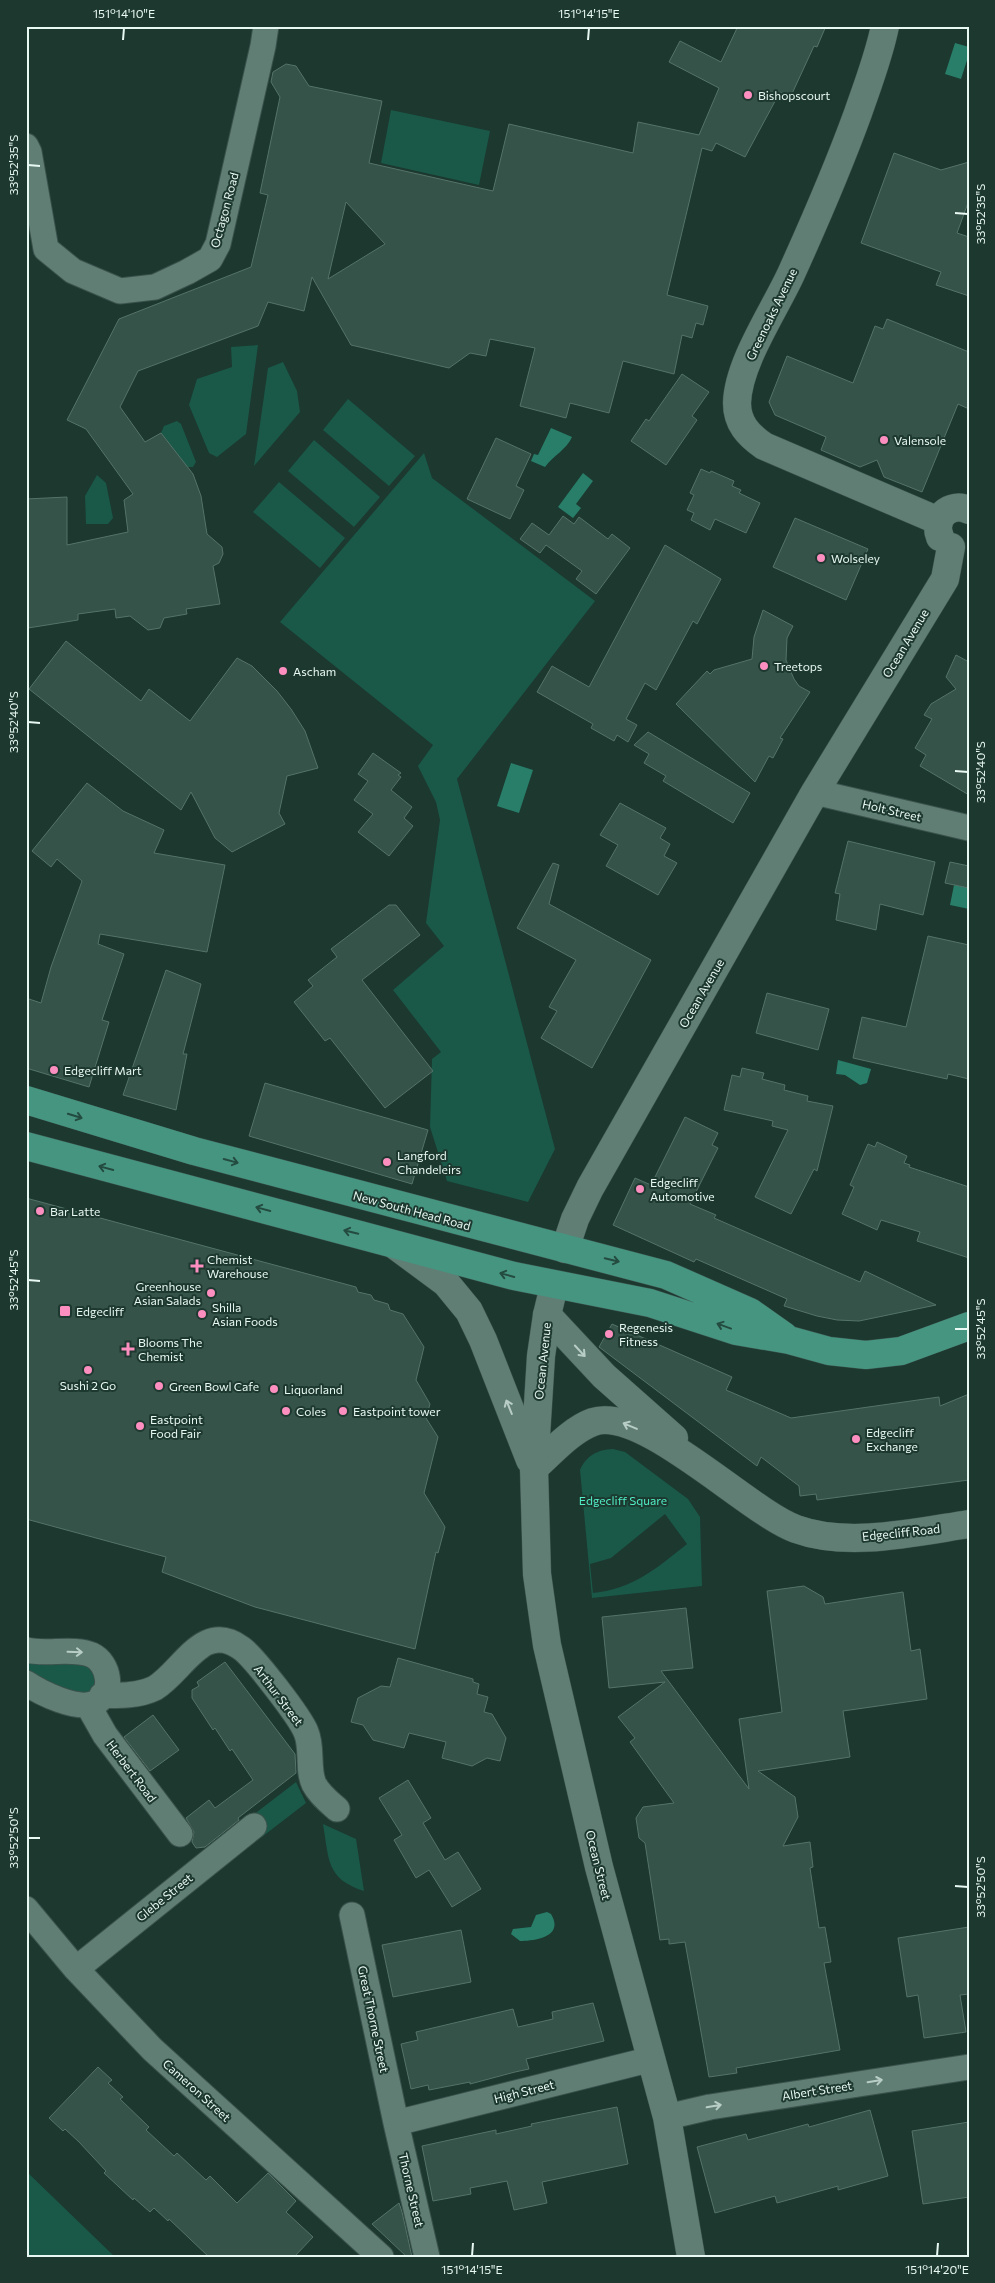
<svg xmlns="http://www.w3.org/2000/svg" width="995" height="2283" font-family="Commissioner,sans-serif">
<rect width="100%" height="100%" fill="#1c382f"/>
<path fill="#1a5848" fill-rule="evenodd" d="M391,110l99,21 -11,54 -98,-22z
M258,345l-12,89 -29,23 -8,-4 -20,-48 8,-26 35,-12 -1,-20z
M283,362l14,29 3,21 -46,54 14,-98z
M348,399l67,57 -26,30 -66,-56z
M177,421l4,3 15,38 -3,5h-6l-26,-34 3,-7z
M314,440l66,57 -26,30 -66,-56z
M424,453l8,25 163,123 -138,178 98,370 -27,53 -81,-21 -17,-54 2,-68 9,-7 -48,-62 51,-44 -18,-23 14,-103 -4,-18 -18,-36 15,-21 -153,-123z
M97,475l9,8 7,35 -5,6h-22l-1,-28z
M279,482l66,56 -25,30 -67,-56z
M613,1449l12,3 63,47 12,18 2,69 -110,12 -12,-128c7,-15 17,-20 33,-21zM665,1514l22,30c-30,24 -54,45 -94,49l-3,-29 21,-6z
M26,1652l65,3 8,45 -73,-17z
M296,1782l10,21 -52,40 -14,-18z
M323,1824l33,15 8,52c-38,-12 -35,-32 -41,-67z
M26,2171l89,86h-89z"/>
<path fill="#287e69" d="M955,43l14,4v7l-8,25 -16,-5z
M551,428l21,9c-5,12 -19,19 -27,30l-14,-6 3,-7 4,1z
M583,473l10,8 -17,23 5,4 -8,10 -15,-11z
M511,763l22,7 -14,43 -22,-7z
M954,885l15,3v21l-19,-4z
M838,1060l33,9 -4,14 -7,2 -15,-10 -9,-1z
M547,1912l4,2c14,23 -17,27 -31,27l-9,-7 2,-5 18,-2 5,-12z"/>
<path fill="#36534a" stroke="#557369" fill-rule="evenodd" d="M738,26h88l-9,21 -3,-1 -24,52 -10,-6 -35,65 -29,-14 -4,8 -10,-3 -35,147 41,11 -5,19 -7,-2 -4,15 -10,-3 -8,39 -51,-13 -14,52 -39,-10 -4,15 -46,-12 15,-58 -45,-9 -4,17 -16,-3 -21,15 -98,-23 -39,-68 -8,34 -36,-9 -10,24 -120,45 -18,36 25,35 16,-9 32,41 8,22 6,38 15,13 1,7 -4,9 -6,3 7,38 -34,5 1,5 -23,4 -4,10 -12,2 -18,-14 -14,2 -1,-9 -37,5v6l-50,8 -2,-129 41,-2v48l61,-13 -4,-32 9,-6 -47,-65 -19,-9 52,-101 132,-52 17,-72 -8,-2 20,-96 -9,-15 2,-10 13,-8 10,2 13,20 73,15 -13,62 124,28 16,-67 124,29 5,-31 61,13 20,-47 -50,-26 11,-21 41,21zM346,202l39,42 -57,35z
M894,153l47,17 28,-8v38l-12,33 12,4v59l-33,-11 5,-13 -80,-29z
M887,319l82,33v57l-11,-5 -36,88 -38,-15 -7,-17 -17,7 -39,-17 5,-13 -51,-22 -6,-13 18,-46 66,27 22,-57 8,3z
M682,374l27,18 -17,24 5,4 -31,45 -35,-24 15,-22 3,2z
M496,438l35,16 -15,32 8,4 -14,29 -43,-20z
M701,469l9,4 1,-2 23,10 -2,5 9,4 -2,3 21,10 -14,30 -31,-14 -5,11 -19,-10 3,-7 -7,-3 7,-15 -4,-2z
M563,516l11,8 5,-7 29,22 4,-5 18,14 -34,46 -20,-15 6,-8 -36,-26 -6,8 -20,-14 12,-16 17,12z
M795,518l73,31 -22,51 -73,-33z
M665,545l56,34 -24,45 -4,-3 -37,69 -11,-7 -19,36 11,6 -9,17 -11,-7 -3,6 -23,-13 2,-4 -56,-32 15,-26 37,21z
M763,610l30,16 -6,12 -1,22 8,19 5,7 11,6 -30,46 3,1 -10,19 -4,-2 -14,26 -79,-78 31,-33 3,3 4,-4 38,-11 2,-22z
M66,641l75,60 8,-12 41,32 47,-63 15,8 25,25 14,18 14,22 13,37 -31,8 -8,37 6,11 -53,28 -17,-14 -24,-46 -10,18 -152,-121z
M956,655l13,7v133l-49,-29 6,-11 -11,-7 17,-29 -8,-4 7,-11 25,-15 -10,-12z
M648,732l102,61 -17,30 -70,-42 3,-5 -22,-13 5,-9 -15,-9z
M373,753l28,20 -3,2 3,2 -10,13 21,17 -8,11 9,8 -24,30 -31,-24 15,-18 -19,-14 14,-19 -10,-7z
M87,783l36,28 41,19 -10,23 71,12 -18,87 -107,-18 -2,10 26,10 -22,66 7,2 -20,65 -63,-19v-70l15,5 10,-36 31,-86 -25,-22 -6,8 -19,-16z
M620,803l46,25 -6,10 10,6 -6,12 13,7 -19,32 -52,-29 12,-21 -18,-10z
M848,841l87,21 -12,53 -43,-11 -4,26 -40,-10 4,-26 -5,-1z
M950,862l19,4v22l-24,-5z
M553,863l6,2 -10,39 102,56 -59,108 -51,-30 16,-27 -8,-4 27,-47 -59,-32z
M389,905h7l24,30 -58,45 71,91 -48,37 -55,-70 -5,3 -31,-39 19,-16 -5,-6 29,-23 -6,-8z
M928,936l41,9v134l-21,-5 -1,5 -94,-21 9,-41 44,10z
M166,970l35,14 -18,70h4l-11,56 -53,-15z
M767,993l62,16 -11,41 -62,-17z
M742,1068l22,5 -2,6 23,6 -1,5 24,6 -1,5 26,5 -16,65 -3,-2 -23,45 -36,-17 33,-67 -16,-4 1,-5 -49,-11 8,-35 8,2z
M265,1083l163,47 -16,54 -163,-48z
M685,1117l33,16 -6,12 6,3 -28,56 26,11 -2,3 146,64 5,-11 71,34 -77,16 -22,-1 -20,-4 -33,-10 3,-7 -91,-40 -2,3 -81,-37 22,-47 16,7z
M877,1142l30,14 -3,7 6,2 -1,2 60,20v71l-52,-17 3,-9 -39,-12 -4,10 -35,-16 12,-27 -4,-2 18,-41 7,3z
M26,1198l330,89 2,5 13,3 3,5 14,4 2,6 13,4 21,33 -8,33 14,24 -4,14 12,19 -14,56 21,34 -7,26 -2,-1 -21,97 -160,-42 -93,-35 4,-15 -140,-38z
M612,1324l120,53 -6,13 65,28 148,-21 1,9 29,-12v86l-152,20 -1,-6 -16,2 -1,-10 -38,-29 -4,9 -158,-119z
M804,1586l19,11 2,7 78,-12 8,59 9,-2 7,50 -84,12 7,46 -92,14 37,26 3,20 -15,29 27,-4 3,25 -3,1 9,60 6,-1 6,35 -7,1 16,87 -104,18 1,5 -28,4 -24,-135 -16,2v-5l-9,1 -15,-97 -6,-5 -3,-20 7,-11 31,-4 -44,-61 5,-4 -17,-21 47,-35 -56,6 -7,-71 84,-9 7,60 -32,3 88,118 -10,-70 43,-7 -15,-121z
M398,1658l75,21v3l6,2 -2,10 11,3 -4,15 8,2 14,24 -6,23 -13,-3 -15,8 -30,-8 4,-16 -37,-9 -5,15 -31,-8 -10,-15 -12,-3 7,-24 23,-12 9,1z
M225,1662l70,92 1,19 -58,45 1,2 -34,27 -9,1 -4,-6 2,-10 -8,-14 23,-18 6,8 38,-28 -21,-31 -2,2 -15,-23 -2,2 -21,-32v-8l7,-4 -2,-4z
M153,1715l26,35 -29,21 -26,-34z
M408,1780l23,38 -8,5 22,37 13,-8 23,37 -29,18 -23,-37 -13,8 -22,-38 8,-5 -23,-37z
M969,1927v67l-9,1 6,37 -42,6 -6,-43 -11,2 -9,-59z
M461,1930l10,52 -78,15 -11,-52z
M593,2003l11,38 -78,18 3,10 -14,3 -45,12v-2l-41,8 -1,-5 -17,4 -10,-45 17,-4 -2,-8 97,-23 5,18 35,-8 -1,-7z
M98,2067l14,13 -4,3 15,14 -3,2 29,28 -3,3 28,26 3,-3 29,27 4,-4 27,27 31,-30 28,28 -10,11 27,25 -19,20h-85l-40,-38 -1,2 -14,-13 -4,4 -16,-14 -1,2 -29,-27 2,-2 -27,-29 -14,-13 -2,2 -14,-13z
M617,2107l11,57 -86,18 5,21 -33,7 -7,-29 -37,7 1,6 -38,7 -11,-55 74,-16v4l36,-8 -1,-2z
M870,2110l18,66 -50,14v-4l-61,17 -2,-7 -60,17 -18,-66 49,-13 2,6 60,-16 1,3z
M969,2122v75l-46,7 -11,-73z
M399,2203l3,9 10,45h-5l-35,-33z"/>
<g fill="none" stroke-linecap="round" stroke-linejoin="round">
<defs>
<path id="minor" d="M26,146l3,6 17,97 27,22 47,20 35,-4 32,-15 23,-13 8,-15 45,-198 3,-20
M815,792l154,36
M26,1650c20,5 48,-3 66,5 17,8 23,38 3,48 -18,8 -54,-10 -69,-20
M102,1695c18,1 37,1 53,-7 28,-17 48,-68 86,-40 13,9 59,69 65,84 7,16 1,37 8,52 5,10 15,18 23,25
M88,1705l17,30 75,99
M26,1909l50,60 76,80 229,208
M352,1915l44,208 31,134
M76,1969l178,-143
M667,2117l43,-10 259,-40
M396,2123l256,-64"/>
<path id="tertiary" d="M885,26c-6,30 -17,58 -27,87 -20,55 -43,108 -67,161 -17,37 -53,89 -54,129 0,20 11,32 27,43l175,75
M940,537c-8,-19 10,-36 29,-27
M565,1249l10,-30 15,-31 225,-396 130,-213 6,-32
M547,1315l57,61 70,62
M534,1468c17,-15 37,-38 59,-46 50,-17 154,89 203,107 52,19 120,3 173,-5"/>
<path id="secondary" d="M396,1246l50,37 23,28 14,29 47,120
M554,1286l-7,29 -6,41 -7,112 3,106 10,71 52,222 68,250 24,140"/>
<path id="primary" d="M26,1100l168,51 472,124 84,37 34,24
M26,1146l488,130 136,27 86,28 53,9 40,11 37,4 35,-4 68,-25"/>
</defs>
<use href="#minor" stroke="#3a534c" stroke-width="27"/>
<use href="#tertiary" stroke="#3a534c" stroke-width="29"/>
<use href="#secondary" stroke="#3a534c" stroke-width="29"/>
<use href="#primary" stroke="#3a534c" stroke-width="29"/>
<use href="#minor" stroke="#607e74" stroke-width="25"/>
<use href="#tertiary" stroke="#607e74" stroke-width="28"/>
<use href="#secondary" stroke="#607e74" stroke-width="28"/>
<use href="#primary" stroke="#469580" stroke-width="28"/>
</g>
<defs><path id="oneway-shaft" d="M-6 0H5M1.5-3L5.5 0L1.5 3" fill="none" stroke-width="1.6" stroke-linecap="round" stroke-linejoin="round" transform="scale(1.25)"/></defs>
<g stroke="#244b3f">
<use href="#oneway-shaft" transform="translate(75 1116) rotate(17)"/>
<use href="#oneway-shaft" transform="translate(231 1161) rotate(15)"/>
<use href="#oneway-shaft" transform="translate(106 1168) rotate(-165)"/>
<use href="#oneway-shaft" transform="translate(263 1209) rotate(-165)"/>
<use href="#oneway-shaft" transform="translate(351 1232) rotate(-166)"/>
<use href="#oneway-shaft" transform="translate(612 1260) rotate(14)"/>
<use href="#oneway-shaft" transform="translate(507 1275) rotate(-165)"/>
<use href="#oneway-shaft" transform="translate(724 1326) rotate(-160)"/>
</g>
<g stroke="#b8cdc6">
<use href="#oneway-shaft" transform="translate(580 1351) rotate(47)"/>
<use href="#oneway-shaft" transform="translate(509 1407) rotate(-112)"/>
<use href="#oneway-shaft" transform="translate(630 1426) rotate(-157)"/>
<use href="#oneway-shaft" transform="translate(75 1652) rotate(2)"/>
<use href="#oneway-shaft" transform="translate(875 2081) rotate(-9)"/>
<use href="#oneway-shaft" transform="translate(714 2106) rotate(-10)"/>
</g>
<path fill="none" stroke="#e8f8f2" stroke-width="2" d="M123,40l1,-12M588,40l1,-12M28,165l12,1M955,213l13,1M28,722l12,1M955,771l13,1M28,1280l12,1M955,1329h13M28,1838h12M955,1886l13,1M472,2256l1,-13M937,2256l1,-13"/>
<g fill="#fd8ec0" stroke="#1c382f" stroke-width="2">
<circle cx="748" cy="95" r="5"/>
<circle cx="884" cy="440" r="5"/>
<circle cx="821" cy="558" r="5"/>
<circle cx="764" cy="666" r="5"/>
<circle cx="283" cy="671" r="5"/>
<circle cx="54" cy="1070" r="5"/>
<circle cx="387" cy="1162" r="5"/>
<circle cx="640" cy="1189" r="5"/>
<circle cx="40" cy="1211" r="5"/>
<path d="M194.5 1258.5h5v5h5v5h-5v5h-5v-5h-5v-5h5z"/>
<circle cx="211" cy="1293" r="5"/>
<rect x="59" y="1305" width="12" height="12" rx="2.5"/>
<circle cx="202" cy="1314" r="5"/>
<circle cx="609" cy="1334" r="5"/>
<path d="M125.5 1341.5h5v5h5v5h-5v5h-5v-5h-5v-5h5z"/>
<circle cx="88" cy="1370" r="5"/>
<circle cx="159" cy="1386" r="5"/>
<circle cx="274" cy="1389" r="5"/>
<circle cx="286" cy="1411" r="5"/>
<circle cx="343" cy="1411" r="5"/>
<circle cx="140" cy="1426" r="5"/>
<circle cx="856" cy="1439" r="5"/>
</g>
<g text-anchor="middle" dominant-baseline="central" stroke-width="4" stroke-linejoin="round" paint-order="stroke">
<g font-size="12" fill="#e8f8f2" stroke="#1c382f" text-anchor="start">
<text x="758" y="95">Bishopscourt</text>
<text x="894" y="440">Valensole</text>
<text x="831" y="558">Wolseley</text>
<text x="774" y="666">Treetops</text>
<text x="293" y="671">Ascham</text>
<text x="64" y="1070">Edgecliff Mart</text>
<text x="397" y="1155">Langford<tspan x="397" dy="14">Chandeleirs</tspan></text>
<text x="650" y="1182">Edgecliff<tspan x="650" dy="14">Automotive</tspan></text>
<text x="50" y="1211">Bar Latte</text>
<text x="207" y="1259">Chemist<tspan x="207" dy="14">Warehouse</tspan></text>
<text x="201" y="1286" text-anchor="end">Greenhouse<tspan x="201" dy="14">Asian Salads</tspan></text>
<text x="212" y="1307">Shilla<tspan x="212" dy="14">Asian Foods</tspan></text>
<text x="76" y="1311">Edgecliff</text>
<text x="619" y="1327">Regenesis<tspan x="619" dy="14">Fitness</tspan></text>
<text x="138" y="1342">Blooms The<tspan x="138" dy="14">Chemist</tspan></text>
<text x="88" y="1385" text-anchor="middle">Sushi 2 Go</text>
<text x="169" y="1386">Green Bowl Cafe</text>
<text x="284" y="1389">Liquorland</text>
<text x="296" y="1411">Coles</text>
<text x="353" y="1411">Eastpoint tower</text>
<text x="150" y="1419">Eastpoint<tspan x="150" dy="14">Food Fair</tspan></text>
<text x="866" y="1432">Edgecliff<tspan x="866" dy="14">Exchange</tspan></text>
</g>
<g font-size="12" fill="#e8f8f2" stroke="#1c382f">
<text transform="translate(224 210) rotate(-75)">Octagon Road</text>
<text transform="translate(771 314) rotate(-64)">Greenoaks Avenue</text>
<text transform="translate(905 643) rotate(-59)">Ocean Avenue</text>
<text transform="translate(892 810) rotate(13)">Holt Street</text>
<text transform="translate(701 993) rotate(-60)">Ocean Avenue</text>
<text transform="translate(412 1210) rotate(15)">New South Head Road</text>
<text transform="translate(542 1361) rotate(-84)">Ocean Avenue</text>
<text transform="translate(901 1532) rotate(-6)">Edgecliff Road</text>
<text transform="translate(279 1695) rotate(53)">Arthur Street</text>
<text transform="translate(132 1771) rotate(53)">Herbert Road</text>
<text transform="translate(599 1865) rotate(76)">Ocean Street</text>
<text transform="translate(164 1897) rotate(-39)">Glebe Street</text>
<text transform="translate(374 2019) rotate(78)">Great Thorne Street</text>
<text transform="translate(197 2090) rotate(42)">Cameron Street</text>
<text transform="translate(817 2090) rotate(-9)">Albert Street</text>
<text transform="translate(524 2091) rotate(-14)">High Street</text>
<text transform="translate(412 2190) rotate(77)">Thorne Street</text>
</g>
<g font-size="12" fill="#51ecc5" stroke="#1c382f">
<text x="623" y="1500">Edgecliff Square</text>
</g>
</g>
<rect width="995" height="2283" fill="none" stroke="#1c382f" stroke-width="55"/>
<rect x="28" y="28" width="940" height="2228" fill="none" stroke="#e8f8f2" stroke-width="2"/>
<g font-size="12" text-anchor="middle" fill="#e8f8f2">
<text x="124" y="18">151°14'10"E</text>
<text x="589" y="18">151°14'15"E</text>
<text transform="translate(14 165) rotate(-90)" y="4">33°52'35"S</text>
<text transform="translate(981 214) rotate(-90)" y="4">33°52'35"S</text>
<text transform="translate(14 722) rotate(-90)" y="4">33°52'40"S</text>
<text transform="translate(981 772) rotate(-90)" y="4">33°52'40"S</text>
<text transform="translate(14 1280) rotate(-90)" y="4">33°52'45"S</text>
<text transform="translate(981 1329) rotate(-90)" y="4">33°52'45"S</text>
<text transform="translate(14 1838) rotate(-90)" y="4">33°52'50"S</text>
<text transform="translate(981 1887) rotate(-90)" y="4">33°52'50"S</text>
<text x="472" y="2274">151°14'15"E</text>
<text x="937" y="2274">151°14'20"E</text>
</g>
</svg>
